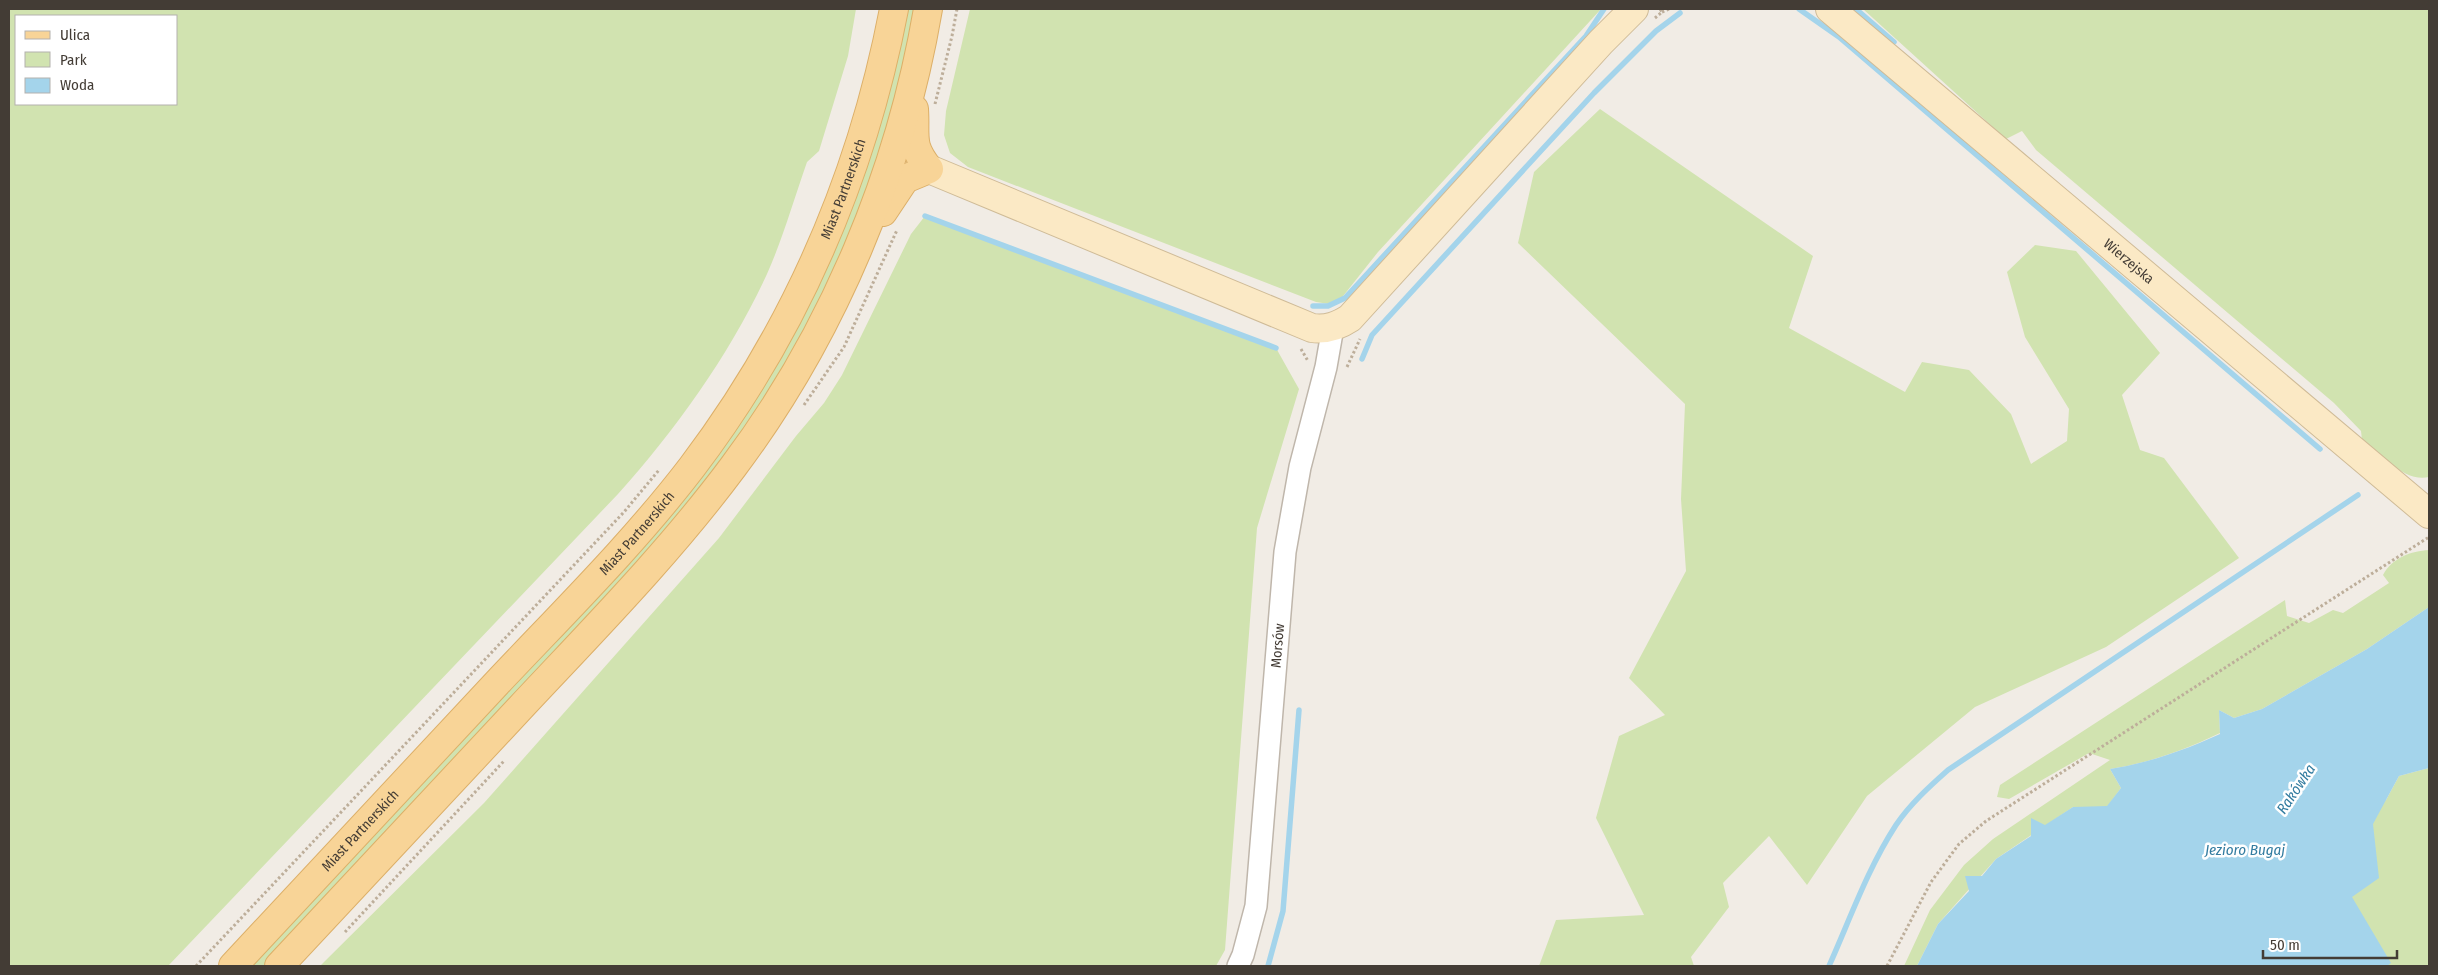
<svg xmlns="http://www.w3.org/2000/svg" width="2438" height="975" font-family="'Fira Sans Condensed',sans-serif">
<rect width="100%" height="100%" fill="#f1ece5"/>
<path fill="#d1e3b0" fill-rule="evenodd" d="M9,9h847l-8,47 -29,95 -12,11c-13,37 -24,76 -40,112 -37,80 -90,154 -149,220l-450,472h-159zM16,16h160v88h-160z
M905,9h11l-30,136 -44,109 -50,105 -70,106 -88,106 -370,395h-14l488,-544z
M970,9h631l-223,243 -42,53 -20,-3 -348,-135 -18,-14 -6,-18 2,-24z
M1863,9h566v468c-24,6 -49,-23 -67,-37l-1,-9 -27,-28 -298,-253 -14,-19 -16,8z
M1600,109l213,147 -24,72 116,64 17,-30 47,8 42,44 20,50 36,-23 2,-32 -44,-72 -18,-65 28,-27 41,6 84,102 -38,42 18,55 24,8 75,100 -133,89 -131,60 -108,89 -60,89 -38,-49 -46,47 6,24 -38,50 3,9h-155l17,-46 88,-5 -48,-97 23,-82 46,-21 -36,-37 57,-107 -5,-72 4,-95 -167,-161 16,-71z
M925,216l351,132 23,41 -42,139 -32,422 -9,16h-896l164,-163 235,-265 77,-102 28,-33 18,-28 69,-141z
M2429,550v57l-62,42 -105,60 -28,9 -15,-8 1,23c-35,17 -71,30 -110,36l11,19 -14,19h-34l-77,52 -58,65 -21,42h-13l26,-56 34,-45 29,-26 117,-79 -21,-7 -80,46 -12,-2 3,-12 285,-185 2,16 22,7 24,-13 10,3 46,-30 -6,-8c9,-17 28,-24 46,-25z
M2429,768v198h-388l345,-166 13,-24z"/>
<path fill="#a4d4eb" d="M2429,607v161l-30,8 -26,48 6,54 -27,19 39,66 -4,3h-470l21,-42 31,-33 -4,-15h17l14,-17 35,-23v-18l14,7 28,-18 34,-1 14,-18 -11,-19c38,-6 75,-19 110,-35l-1,-24 15,8 28,-9 105,-60z"/>
<g fill="none" stroke-linecap="round" stroke-linejoin="round">
<path stroke="#a4d4eb" stroke-width="5.5" d="M1799,9l40,28 481,412
M1856,9l38,33
M925,216l351,132
M1313,306h15l17,-8 241,-262 18,-27
M1362,359l10,-24 222,-242 62,-62 24,-18
M1268,966l15,-55 16,-201
M1829,966c21,-47 39,-98 67,-141 14,-21 34,-39 52,-55l410,-275"/>
<defs>
<g id="street">
<path id="s1" d="M1238,966l5,-11 13,-49 29,-354 15,-85 26,-100 7,-40"/>
</g>
<g id="secondary">
<path id="s2" d="M1830,9l599,505"/>
<path d="M929,169l383,159c15,2 26,-2 38,-10l251,-276 33,-33"/>
</g>
<g id="primary">
<path d="M883,212l22,-33 24,-10c-20,-25 -13,-32 -15,-60"/>
<path id="s3" d="M233,966c88,-94 176,-188 264,-283 66,-70 136,-139 195,-216 103,-136 170,-291 202,-458"/>
<path d="M279,966c81,-86 161,-173 242,-259 73,-78 148,-154 212,-240 100,-133 167,-294 195,-458"/>
</g>
</defs>
<use href="#street" stroke="#bfb6ab" stroke-width="24"/>
<use href="#secondary" stroke="#cfbb97" stroke-width="30"/>
<use href="#primary" stroke="#dcaf68" stroke-width="30"/>
<path stroke="#bdae9a" stroke-width="3" stroke-dasharray="2.5 2.5" stroke-linecap="butt" d="M1662,12l7,-3
M1655,18l7,-6 -2,-3
M935,104l17,-68 5,-27
M1301,349l7,12
M1347,367l13,-28
M804,405l40,-58 53,-117
M345,932l159,-171
M196,966l428,-454 35,-42
M1887,966l44,-84 28,-38 27,-23 443,-284"/>
<use href="#street" stroke="#fff" stroke-width="21"/>
<use href="#secondary" stroke="#fbe9c5" stroke-width="28"/>
<use href="#primary" stroke="#f8d497" stroke-width="28"/>
</g>
<g text-anchor="middle" dominant-baseline="central" stroke-width="5" stroke-linejoin="round" paint-order="stroke">
<g font-size="14" fill="#433c35" stroke="#fff">
<text stroke="none"><textPath href="#s3" startOffset="996">Miast Partnerskich</textPath></text>
<text stroke="none"><textPath href="#s2" startOffset="391">Wierzejska</textPath></text>
<text stroke="none"><textPath href="#s3" startOffset="592">Miast Partnerskich</textPath></text>
<text stroke="none"><textPath href="#s1" startOffset="324">Morsów</textPath></text>
<text stroke="none"><textPath href="#s3" startOffset="186">Miast Partnerskich</textPath></text>
</g>
<g font-size="15" font-style="italic" fill="#337ca0" stroke="#fff">
<text transform="translate(2296 789) rotate(-56)">Rakówka</text>
<text x="2245" y="850">Jezioro Bugaj</text>
</g>
</g>
<rect width="2438" height="975" fill="none" stroke="#433c35" stroke-width="20"/>
<rect x="15" y="15" width="162" height="90" fill="#ffffff" stroke="#b4b1ae"/>
<rect x="25" y="31" width="25" height="8" fill="#f8d497" stroke="#b4b1ae"/>
<text x="60" y="40" font-size="15" fill="#433c35">Ulica</text>
<rect x="25" y="52" width="25" height="15" fill="#d1e3b0" stroke="#b4b1ae"/>
<text x="60" y="65" font-size="15" fill="#433c35">Park</text>
<rect x="25" y="78" width="25" height="15" fill="#a4d4eb" stroke="#b4b1ae"/>
<text x="60" y="90" font-size="15" fill="#433c35">Woda</text>
<path d="M2263 950v8h134v-8" fill="none" stroke="#433c35" stroke-width="2.5"/>
<text x="2270" y="950" font-size="15" fill="#433c35" stroke="#ffffff" stroke-width="4" paint-order="stroke">50 m</text>
</svg>
